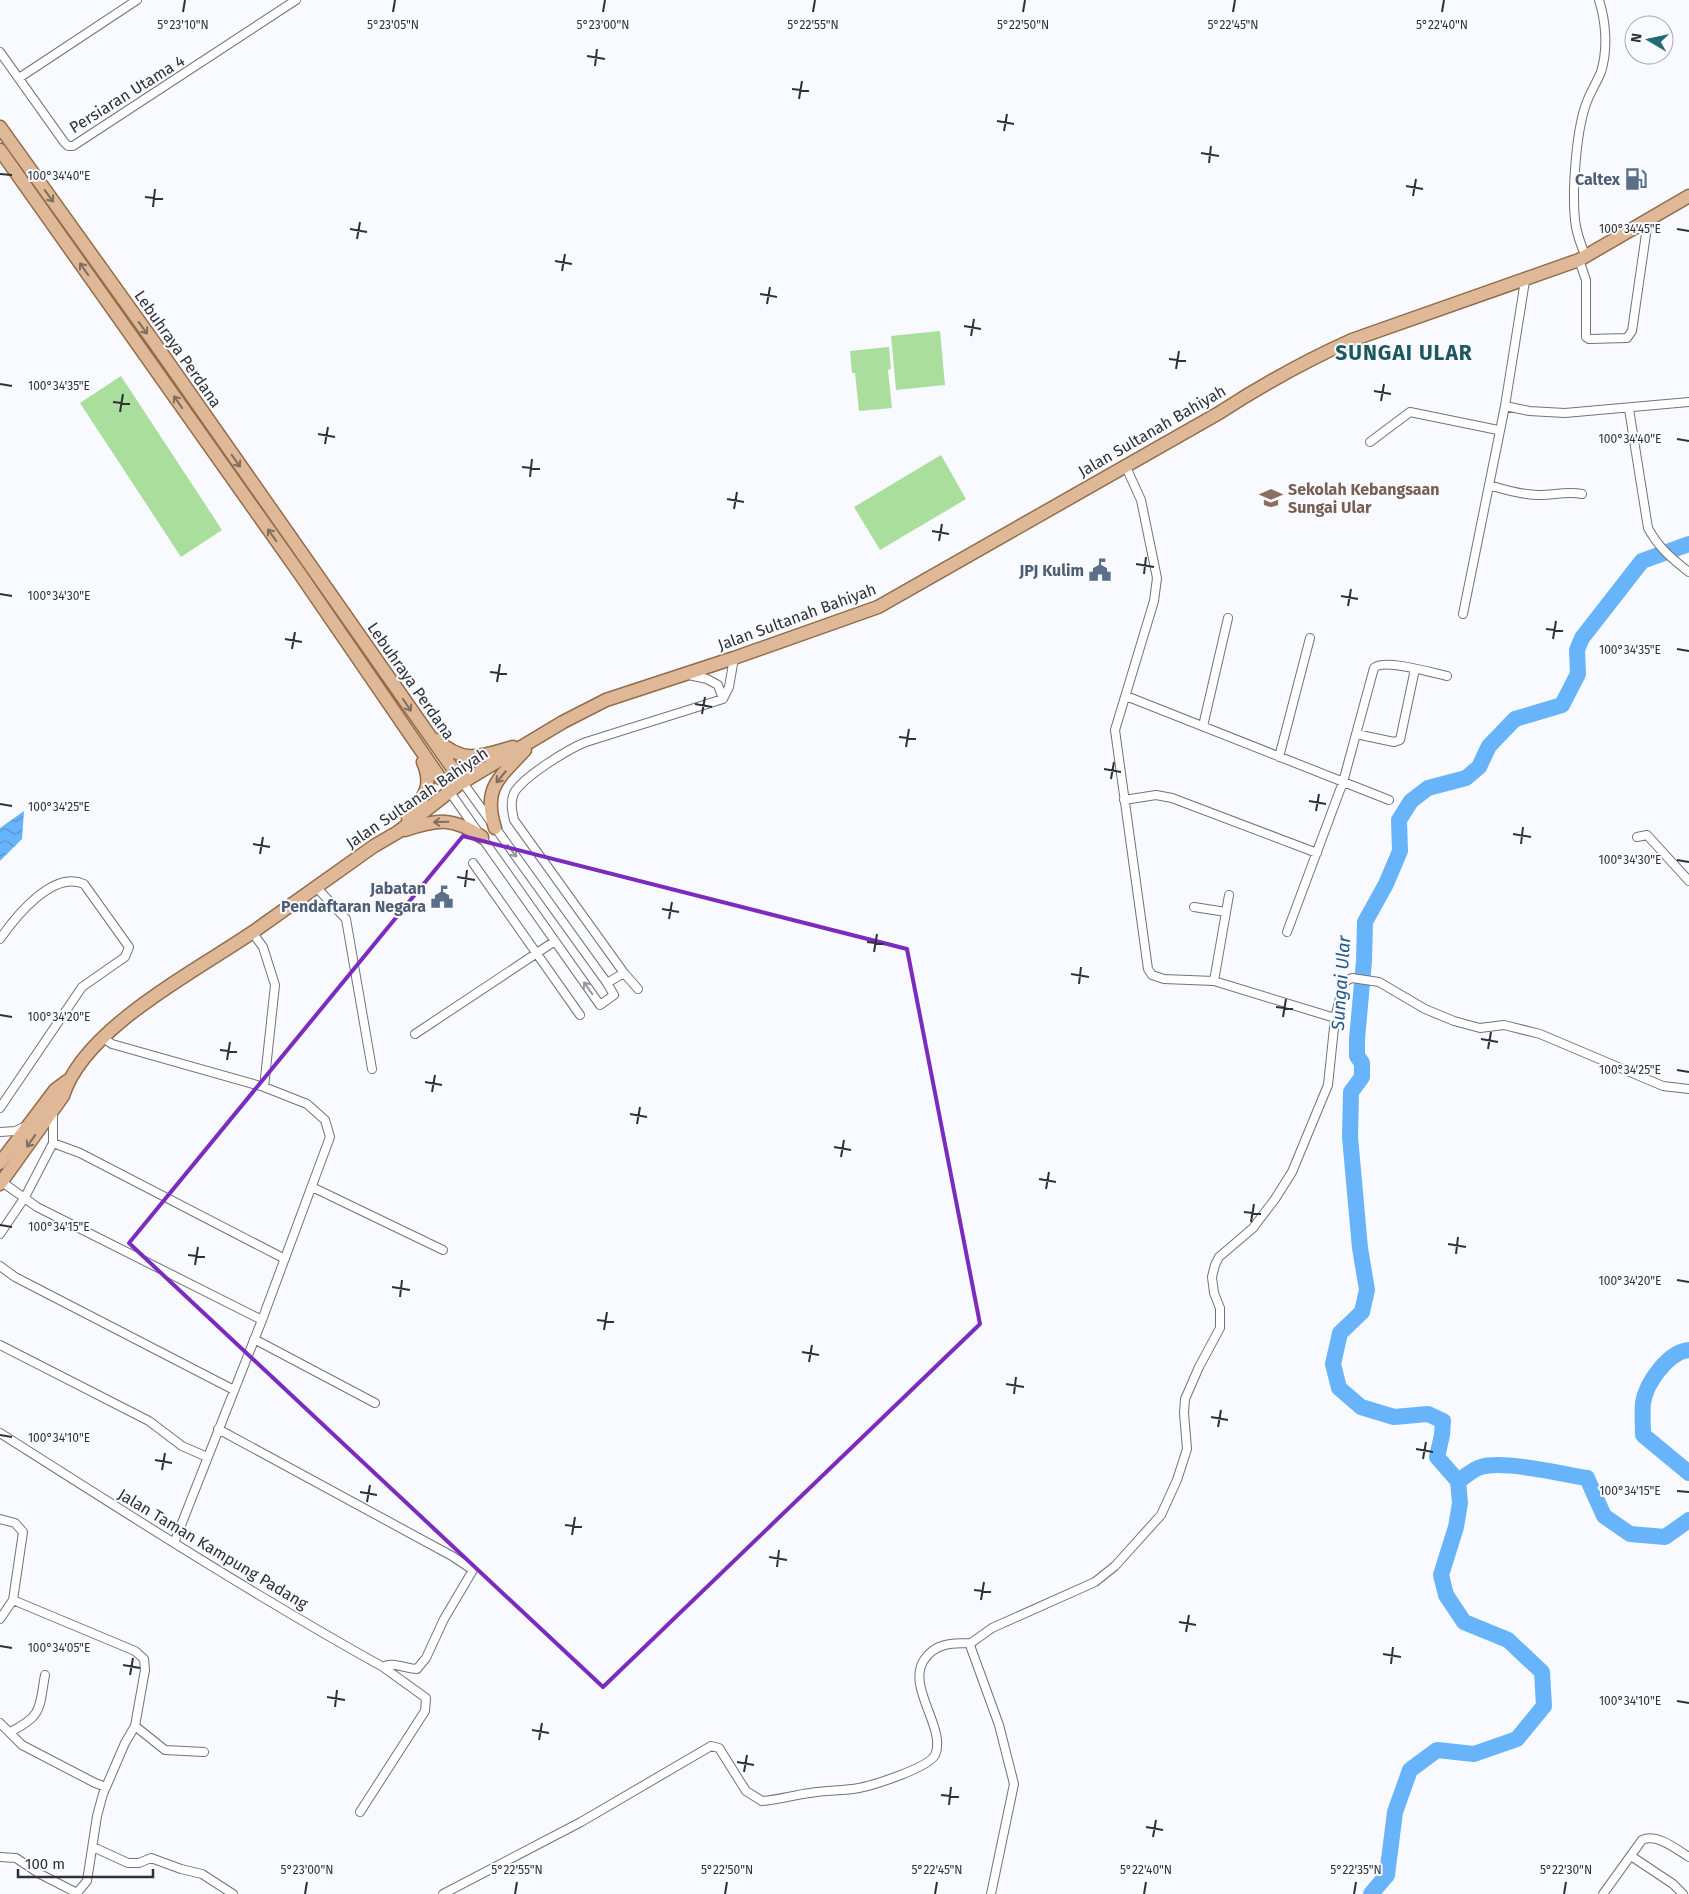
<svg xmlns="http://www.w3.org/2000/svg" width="1689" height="1894" font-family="'Fira Sans',sans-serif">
<defs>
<pattern id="water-waves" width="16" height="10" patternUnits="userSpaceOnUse" patternTransform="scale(1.25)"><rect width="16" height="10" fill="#68b4fb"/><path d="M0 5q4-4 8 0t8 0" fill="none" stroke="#5693cc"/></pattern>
</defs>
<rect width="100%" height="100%" fill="#f9faff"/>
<path fill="#aade9d" d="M940,331l5,54 -49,5 -5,-54z
M889,347l2,22 -3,1 4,38 -33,3 -4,-38h-3l-2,-22z
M121,376l101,154 -41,27 -101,-154z
M941,455l25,44 -86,51 -26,-43z"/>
<path fill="url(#water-waves)" d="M24,811l-2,28 -22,22v-33z"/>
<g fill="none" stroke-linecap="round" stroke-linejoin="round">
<path stroke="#68b4fb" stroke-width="16" d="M1689,1350c-21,2 -43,33 -46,53 -1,10 0,22 0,32l46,38
M1458,1481l-21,-24 5,-22 1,-14 -15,-7 -34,3 -33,-10 -22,-19 -6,-24 7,-31 22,-21 5,-22 -7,-42 -10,-111 1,-45 11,-15v-14l-5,-7v-17l7,-78 1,-39 21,-38 14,-33 -1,-31 12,-19 17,-13 38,-10 13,-11 10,-21 26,-27 47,-14 16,-31 -1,-24 5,-12 60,-77 47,-17
M1458,1481c7,-4 15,-12 23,-14 23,-7 81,7 106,11l17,38 26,18 35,3 24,-17
M1371,1894l16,-19 8,-63 15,-42 27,-20 37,4 43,-15 27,-33 -2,-34 -34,-32 -44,-18 -18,-27 -5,-20 15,-48 4,-24 -2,-22"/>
<defs>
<path id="street" d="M0,52l64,90 4,4h5l223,-146
M19,78l118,-78
M1586,257c-5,-12 -10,-24 -11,-37 -3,-29 1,-85 10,-113 4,-13 11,-23 16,-35 7,-23 5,-50 -2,-72
M1579,260l7,20v57l3,2 38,-1 5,-7 16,-111
M1505,406l24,5 36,2 124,-11
M1629,409l19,119c10,19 24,31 41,44
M1370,442l40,-30 88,18
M1125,465l16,35 16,78 -3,23 -39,129 33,239 4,6 12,4 50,2 121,37
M1489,485c16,5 33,10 50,10 15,0 28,-4 43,-1
M1463,614l42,-208 20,-125
M689,675l18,4 11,6 5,14 6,-12 5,-29
M1126,696l263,104
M1203,726l25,-108
M1356,734l38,8 6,-2 15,-71
M1279,757l31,-119
M447,788l153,217 14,-10 -7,-12 -146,-203
M1124,800l32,-5 16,3 145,55
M1637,837l10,-2 42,46
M473,863l107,152
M316,887l30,32 26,150
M1194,907l32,5
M252,932l11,15 12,38 -11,102
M1287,932l56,-150 31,-114c9,-10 59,5 73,8
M0,939c16,-23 53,-69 84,-55l45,63 -4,10 -43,30 -82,121
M1214,981l15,-86
M607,983l17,-10
M638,989l-14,-16 -110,-153c-2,-9 -4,-18 0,-27 9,-16 54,-44 72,-51l137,-43
M415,1034l140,-93
M103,1038l9,6 152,43 43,17 18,16 5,17 -68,183 -88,223
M0,1132l15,-1 9,-4
M53,1143v-33
M2,1182l35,25 225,113
M312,1187l131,63
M0,1234l25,-37 28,-54 27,10 205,106
M0,1266l15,11 219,113
M254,1339l121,64
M0,1345l149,76 33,25 25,11
M0,1433c126,80 252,161 383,234 9,-6 23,2 34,2l9,-11 18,-39 29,-49 -21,-14 -234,-127
M0,1519l15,4 8,9 -10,68 122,51 9,8 1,11 -10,56 -10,17 -22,51 -6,22 -10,65 -11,13
M0,1619l13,-19
M0,1723l22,22 73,38 11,4
M135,1726l30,24 39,2
M10,1732c33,-16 29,-24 35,-57
M360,1812l65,-101 1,-13 -43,-31
M93,1847l35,16h11l12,-5 30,11 21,5 31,20
M1631,1856l42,28 10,10
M0,1857l16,1 24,16 37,19
M443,1894l138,-72 130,-76 8,2 27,43 16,10c16,-1 32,-6 48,-8 17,-3 33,-2 49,-5 15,-3 69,-20 76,-33 12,-26 -29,-68 -11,-95 11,-17 28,-17 47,-17
M991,1894l23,-110 -15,-59 -28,-77v-5l21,-15 103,-46 20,-16 46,-51 16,-35 10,-31 -3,-36 1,-14 14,-32 21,-39v-20l-6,-15 -2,-16 3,-12 4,-8 34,-29 22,-29 17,-27 36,-87 7,-67 9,-36 8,-4 27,4 46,27 29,12 26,7 24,-3 36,9 123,52 26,3
M1603,1894l39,-54c15,-7 34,9 47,17"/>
<path id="primary" d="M0,127l154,215 299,427 5,16
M0,150l300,424 140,204 18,7
M437,740c28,25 44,16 76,7
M408,818c15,-20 26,-31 15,-56
M495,828c-13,-40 5,-51 30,-78
M405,830c33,-11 48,-13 77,7
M0,1163l55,-73 12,-9
M0,1184l63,-88c21,-68 133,-125 190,-164 40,-28 80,-57 121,-86l24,-14 60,-47 105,-63 43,-22 128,-42 144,-51 341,-194c43,-28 86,-52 133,-73l227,-80 110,-64"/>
</defs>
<use href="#street" stroke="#72737a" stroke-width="10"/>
<use href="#primary" stroke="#936c48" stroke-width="15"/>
<use href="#street" stroke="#fff" stroke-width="8"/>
<use href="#primary" stroke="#dfb997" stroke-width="12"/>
</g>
<defs><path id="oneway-shaft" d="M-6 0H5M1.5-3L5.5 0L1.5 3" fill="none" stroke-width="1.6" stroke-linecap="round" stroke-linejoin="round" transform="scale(1.25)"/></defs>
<g stroke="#7f6e61">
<use href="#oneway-shaft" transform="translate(49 196) rotate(54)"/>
<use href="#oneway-shaft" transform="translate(84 269) rotate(-125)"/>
<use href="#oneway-shaft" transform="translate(143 328) rotate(54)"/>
<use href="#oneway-shaft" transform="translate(178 402) rotate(-125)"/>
<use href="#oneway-shaft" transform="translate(236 461) rotate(55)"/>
<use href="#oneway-shaft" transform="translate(272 535) rotate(-125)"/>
<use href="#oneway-shaft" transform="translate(407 705) rotate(56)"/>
<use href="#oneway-shaft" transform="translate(501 777) rotate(130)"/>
<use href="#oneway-shaft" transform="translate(441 822) rotate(179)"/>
<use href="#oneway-shaft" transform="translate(31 1141) rotate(125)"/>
</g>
<g stroke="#98989a">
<use href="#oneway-shaft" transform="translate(512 851) rotate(54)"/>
<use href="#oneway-shaft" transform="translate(588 988) rotate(-125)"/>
</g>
<path fill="none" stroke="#7b2cbf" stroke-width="4" stroke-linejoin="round" d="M463,836l444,113 73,375 -377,363 -474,-444z"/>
<path fill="none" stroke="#303134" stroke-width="2" d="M183,12l2,-12M393,12l2,-12M603,12l2,-12M813,12l2,-12M1023,12l2,-12M1233,12l2,-12M1442,12l2,-12M587,56l18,3M595,66l2,-17M792,89l17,2M799,99l3,-18M997,121l17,3M1004,131l3,-17M1201,153l18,3M1209,163l2,-17M0,174l12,1M1406,186l17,3M1413,196l3,-17M145,197l18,2M153,207l2,-18M350,229l17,3M1677,229l12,2M357,239l3,-17M555,261l17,3M562,271l3,-17M760,294l17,3M767,304l3,-17M964,326l17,3M971,336l3,-17M1169,359l17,2M1176,369l3,-18M0,384l12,2M1374,391l17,3M1381,401l3,-17M113,402l17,2M120,412l3,-18M318,434l17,3M1677,439l12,2M325,444l3,-17M522,467l18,2M530,477l2,-18M727,499l17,3M734,509l3,-17M932,531l17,3M939,541l3,-17M1136,564l18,3M1144,574l2,-17M0,594l12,2M1341,596l17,3M1348,606l3,-17M1546,629l17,2M285,639l17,3M1553,639l3,-18M292,649l3,-17M1677,649l12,2M490,672l17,2M497,682l3,-18M695,704l17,3M702,714l3,-17M899,737l17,2M906,747l3,-18M1104,769l17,3M1111,779l3,-17M1309,801l17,3M0,804l12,2M1316,811l3,-17M1513,834l18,3M253,844l17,3M1521,844l2,-17M260,854l3,-17M1677,860l12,2M457,877l18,3M465,887l2,-17M662,909l17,3M669,919l3,-17M867,942l17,2M874,952l3,-18M1071,974l18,3M1079,984l2,-17M1276,1007l17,2M0,1015l12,2M1283,1017l3,-18M1481,1039l17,3M1488,1049l3,-17M220,1050l17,2M227,1060l3,-18M1677,1070l12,2M425,1082l17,3M432,1092l3,-17M630,1114l17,3M637,1124l3,-17M834,1147l17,3M841,1157l3,-17M1039,1179l17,3M1046,1189l3,-17M1244,1212l17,2M1251,1222l3,-18M0,1225l12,2M1448,1244l18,3M1456,1254l2,-17M188,1255l17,2M195,1265l3,-18M1677,1280l12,2M392,1287l18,3M400,1297l2,-17M597,1320l17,2M604,1330l3,-18M802,1352l17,3M809,1362l3,-17M1006,1384l18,3M1014,1394l2,-17M1211,1417l17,3M1218,1427l3,-17M0,1435l12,2M1416,1449l17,3M1423,1459l3,-17M155,1460l17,3M162,1470l3,-17M1677,1491l12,1M360,1492l17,3M367,1502l3,-17M565,1525l17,2M572,1535l3,-18M769,1557l18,3M777,1567l2,-17M974,1590l17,2M981,1600l3,-18M1179,1622l17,3M1186,1632l3,-17M0,1646l12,2M1383,1654l18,3M1391,1664l2,-17M123,1665l17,3M130,1675l3,-17M327,1697l18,3M1677,1701l12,2M335,1707l2,-17M532,1730l17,3M539,1740l3,-17M737,1762l17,3M744,1772l3,-17M941,1795l18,2M949,1805l2,-18M1146,1827l17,3M1153,1837l3,-17M305,1894l2,-12M515,1894l2,-12M725,1894l2,-12M935,1894l2,-12M1144,1894l2,-12M1354,1894l2,-12M1564,1894l2,-12"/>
<defs>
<symbol id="fuel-bare" viewBox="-9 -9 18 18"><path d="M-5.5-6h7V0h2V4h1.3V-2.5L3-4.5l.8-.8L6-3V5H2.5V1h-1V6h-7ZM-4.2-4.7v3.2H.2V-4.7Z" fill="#5c6f8a" stroke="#f9faff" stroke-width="2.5" paint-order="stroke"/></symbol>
<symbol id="school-bare" viewBox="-9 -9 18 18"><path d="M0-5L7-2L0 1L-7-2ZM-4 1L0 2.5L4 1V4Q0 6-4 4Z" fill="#8d6e63" stroke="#f9faff" stroke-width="2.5" paint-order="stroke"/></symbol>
<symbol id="civic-bare" viewBox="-9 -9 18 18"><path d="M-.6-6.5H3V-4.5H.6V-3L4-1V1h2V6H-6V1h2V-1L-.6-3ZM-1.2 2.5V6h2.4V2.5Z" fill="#5c6f8a" stroke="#f9faff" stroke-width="2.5" paint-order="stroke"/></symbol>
</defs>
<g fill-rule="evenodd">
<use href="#fuel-bare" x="1620" y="163" width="32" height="32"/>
<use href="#school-bare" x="1255" y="482" width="32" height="32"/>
<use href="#civic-bare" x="1084" y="554" width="32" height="32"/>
<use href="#civic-bare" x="426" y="881" width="32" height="32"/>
</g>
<g text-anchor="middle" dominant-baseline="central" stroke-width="4" stroke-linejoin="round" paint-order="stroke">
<g font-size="16" fill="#303134" stroke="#f9faff">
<text transform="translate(127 94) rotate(-32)">Persiaran Utama 4</text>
<text transform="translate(178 349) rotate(55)">Lebuhraya Perdana</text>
<text transform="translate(1152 431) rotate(-30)">Jalan Sultanah Bahiyah</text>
<text transform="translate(797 617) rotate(-20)">Jalan Sultanah Bahiyah</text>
<text transform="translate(411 681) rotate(55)">Lebuhraya Perdana</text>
<text transform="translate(417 798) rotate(-34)">Jalan Sultanah Bahiyah</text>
<text transform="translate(213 1549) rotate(31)">Jalan Taman Kampung Padang</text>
</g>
<g font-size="16" font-weight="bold" fill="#4e5e75" stroke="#f9faff" text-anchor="end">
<text x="1620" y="179">Caltex</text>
<text x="1084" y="570">JPJ Kulim</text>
<text x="426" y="888">Jabatan<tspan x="426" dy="18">Pendaftaran Negara</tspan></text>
</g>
<g font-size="16" font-weight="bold" fill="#785e54" stroke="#f9faff" text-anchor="start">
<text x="1288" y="489">Sekolah Kebangsaan<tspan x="1288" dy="18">Sungai Ular</tspan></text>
</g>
<g font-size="18" font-style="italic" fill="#225785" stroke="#f9faff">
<text transform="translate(1341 983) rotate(-86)">Sungai Ular</text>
</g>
<g font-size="21" font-weight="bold" letter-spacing="1" fill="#1d585e" stroke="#f9faff">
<text x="1404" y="353">SUNGAI ULAR</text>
</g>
</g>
<g font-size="12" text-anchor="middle" fill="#303134" stroke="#f9faff" stroke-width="4" stroke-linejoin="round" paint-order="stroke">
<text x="183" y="29">5°23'10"N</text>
<text x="393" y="29">5°23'05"N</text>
<text x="603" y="29">5°23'00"N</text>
<text x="813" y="29">5°22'55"N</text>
<text x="1023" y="29">5°22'50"N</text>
<text x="1233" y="29">5°22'45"N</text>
<text x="1442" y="29">5°22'40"N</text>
<text x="59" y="180">100°34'40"E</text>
<text x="1630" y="233">100°34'45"E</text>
<text x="59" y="390">100°34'35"E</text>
<text x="1630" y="443">100°34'40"E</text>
<text x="59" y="600">100°34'30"E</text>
<text x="1630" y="654">100°34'35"E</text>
<text x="59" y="811">100°34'25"E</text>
<text x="1630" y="864">100°34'30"E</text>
<text x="59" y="1021">100°34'20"E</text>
<text x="1630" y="1074">100°34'25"E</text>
<text x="59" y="1231">100°34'15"E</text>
<text x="1630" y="1285">100°34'20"E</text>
<text x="59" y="1442">100°34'10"E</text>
<text x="1630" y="1495">100°34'15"E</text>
<text x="59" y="1652">100°34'05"E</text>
<text x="1630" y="1705">100°34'10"E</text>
<text x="307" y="1874">5°23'00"N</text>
<text x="517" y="1874">5°22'55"N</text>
<text x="727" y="1874">5°22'50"N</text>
<text x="937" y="1874">5°22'45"N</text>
<text x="1146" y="1874">5°22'40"N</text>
<text x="1356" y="1874">5°22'35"N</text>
<text x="1566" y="1874">5°22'30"N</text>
</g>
<g transform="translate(1649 40) rotate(279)"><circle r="24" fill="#f9faff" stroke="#a9aaae"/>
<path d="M0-4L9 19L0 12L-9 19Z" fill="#216b74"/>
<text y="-8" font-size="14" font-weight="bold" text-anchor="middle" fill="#303134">N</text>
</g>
<path d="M18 1869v8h135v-8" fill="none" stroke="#303134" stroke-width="2.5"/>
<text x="25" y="1869" font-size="15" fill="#303134" stroke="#f9faff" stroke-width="4" paint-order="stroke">100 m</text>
</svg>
